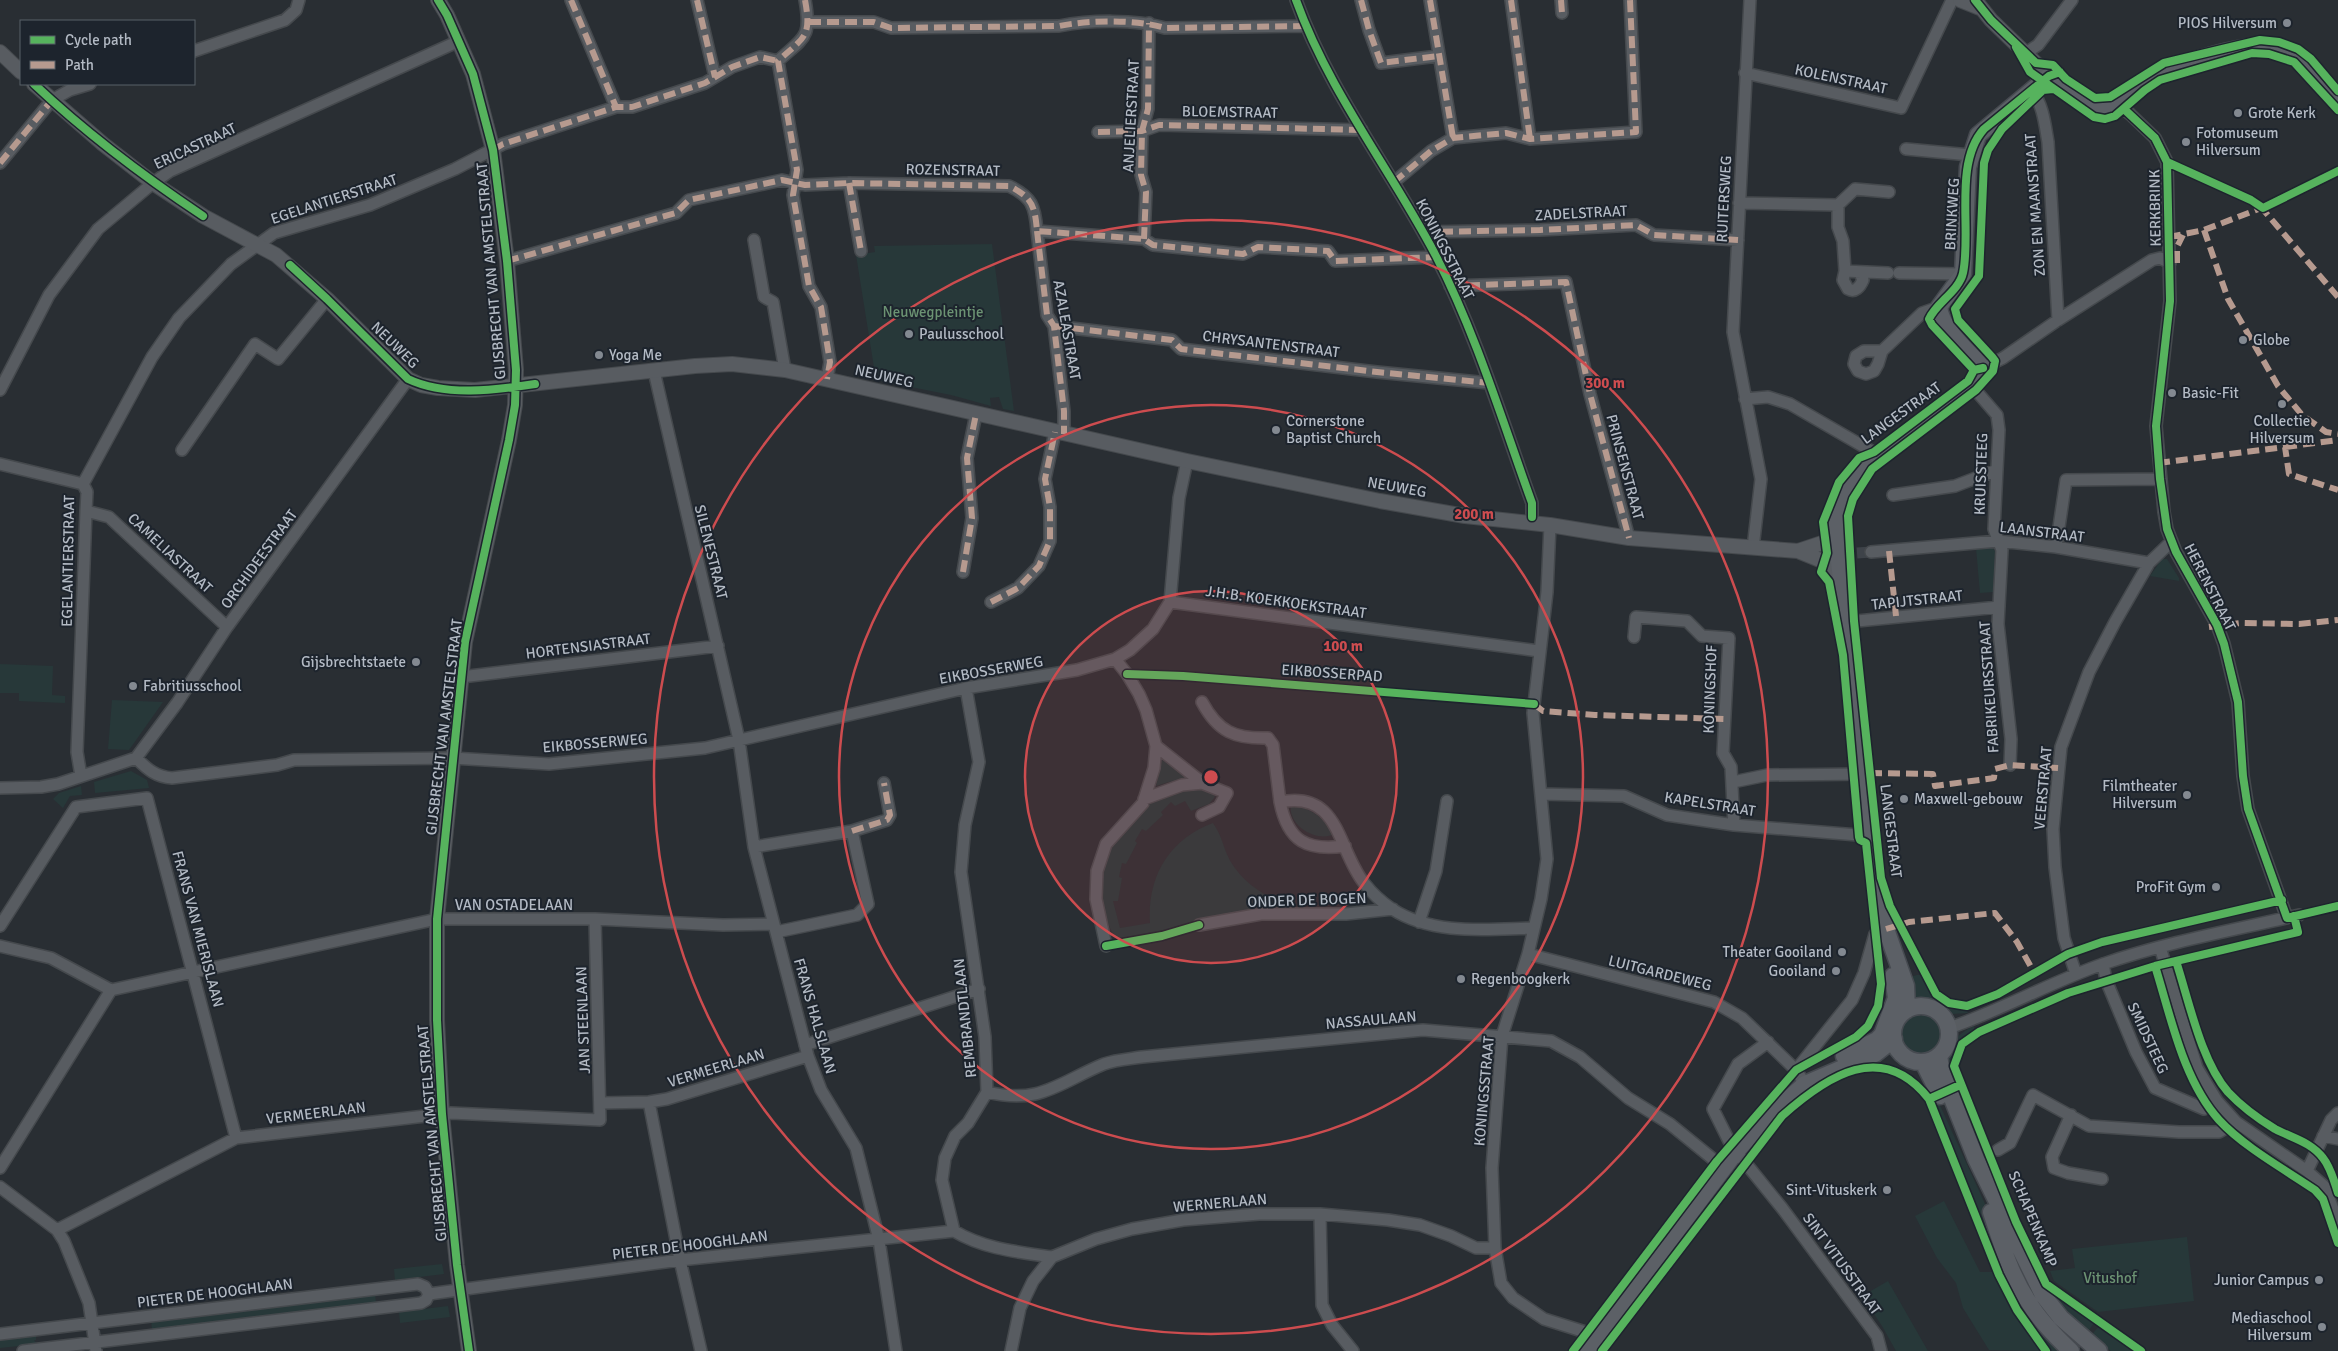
<svg xmlns="http://www.w3.org/2000/svg" width="2338" height="1351" font-family="Signika,sans-serif">
<rect width="100%" height="100%" fill="#292e33"/>
<path fill="#273839" d="M992,244l22,167 -11,-2 -4,-12 -9,1 1,8 -40,-11 -75,-15 -20,-125 19,-3 -1,-6z
M1991,546l4,5 -2,41 -13,1 -4,-45z
M2162,559h5l12,19v3l-29,-5z
M0,664l53,2 -1,29 13,1v7l-46,-2v-8h-19z
M112,700l51,2 -34,48 -21,-1z
M1162,760l31,20 -24,2 -13,4z
M131,771l16,9 2,8 -54,5 -1,-11z
M81,786l1,9 -12,1 -7,12 -10,-9 6,-6z
M1188,789h24l3,8 -6,7 -18,7 -6,-10 -10,5 -4,-4 -10,10 2,3 -17,16 -4,-2 -7,12 2,2 -11,21 -4,-1 -3,14 3,1 -4,23h-5l7,27 30,-5c-3,-46 19,-84 63,-100 7,10 9,18 13,29 12,30 40,45 68,56 -24,2 -51,3 -75,8 -25,6 -48,17 -74,19 -7,1 -20,6 -26,3 -9,-4 -11,-16 -14,-25 -14,-41 11,-90 47,-112 10,-6 24,-8 36,-12z
M1291,804c21,5 32,13 44,30 -18,9 -48,-8 -44,-30z
M1917,975h6c11,21 17,31 42,33l3,5 -16,1 -16,-9 -22,-9 -7,-18z
M1901 1034a20 20 0 1 1 40 0a20 20 0 1 1-40 0Z
M1974,1026v6c-20,12 -22,30 -19,52 -3,-4 -8,-9 -9,-13 -7,-20 12,-38 28,-45z
M1938,1101l48,105 76,145h-14c-21,-30 -41,-61 -55,-95 -5,-12 -7,-25 -11,-37 -14,-39 -32,-78 -49,-116z
M1944,1201l36,71h14l20,37 30,42 -55,-1 -26,-42 -7,-25 -19,-25 -22,-42z
M2187,1237l7,64 -96,11 -44,-31 -4,-10 25,-3 -3,-19z
M442,1264l2,10 -49,6 -1,-11z
M1888,1281l40,70h-32l-14,-25 -20,-30z
M2048,1290l46,33 -7,10 -23,-19z
M375,1295l1,7 -6,2 -218,26 -1,-10z
M448,1306l2,11 -50,6 -1,-11z
M2099,1326l37,25h-25l-21,-14z
M36,1334v6h-2l3,4 -37,4v-10z"/>
<g fill="none" stroke-linecap="round" stroke-linejoin="round">
<path stroke="#3e4349" stroke-width="11" stroke-dasharray="11 5.5" stroke-linecap="butt" d="M1857,553l14,-1"/>
<defs>
<path id="minor" d="M571,0l45,107
M697,0l18,77
M805,0c7,38 -1,37 -27,61l19,109 -4,25 16,91 12,21 9,55 -3,17
M1296,0c33,92 95,170 140,256 40,78 66,164 96,247v14l4,7
M1361,0l8,30 12,33 57,-7
M1430,0l23,138
M1511,0l19,139
M1561,0l1,13
M1750,0l-17,332 28,147 -8,69
M809,22h65l17,6 168,-2c30,-6 77,-7 106,2l141,-2
M194,51l91,-31 11,-10 3,-10
M2026,53l12,-8 34,-45
M1745,73l156,35 51,-108
M2032,91c11,13 13,34 16,51l10,178
M2113,108l11,1 6,5 25,24 12,24 3,139 -14,125 8,86 3,17 9,23 41,73 7,19 14,58 5,74 5,33 39,109
M1098,132l44,-1 17,-6 203,5
M1906,149l64,6
M0,163l52,-63 18,-10 20,-6
M1394,182l37,-31 22,-13 53,-5 24,6 106,-7 -6,-132
M849,183l12,68
M1739,203l99,2 17,-16 34,3
M1838,205v22l5,14 2,30
M1037,231l10,84 7,11 10,85v23
M1423,232l117,-2 96,-5 18,10 84,5
M1144,239l2,-47 -5,-17 1,-44 6,-22 1,-86
M754,240l10,57 9,5 12,68
M507,261l169,-48 13,-13 93,-20 23,5 44,-2 160,3c23,11 26,20 28,45l107,8 9,6 90,9 15,-7 70,4 7,10 101,-4
M1860,273l3,7c-3,7 -8,13 -15,9l-5,-9 2,-9 43,2
M1899,273l64,1
M1450,286l116,-4 24,112 39,144
M1054,326l118,14 9,9 196,23 112,11
M1882,351h-18l-8,5 -2,8 4,7 8,3 8,-3 4,-7 4,-13 40,-38 17,-6
M1983,368l20,-10 55,-38 94,-60 8,-2 10,5
M654,371l85,369 15,107 54,209 13,34 35,58 23,92 17,111
M1971,385l26,30 2,15 -5,99 8,21 -4,74 13,115 -1,26
M0,390l49,-95 49,-66 55,-46 17,-12 289,-130
M1745,399l23,-2 22,7 90,52
M182,450l73,-106 23,15 49,-60
M0,464l83,20
M83,484l69,-127 27,-39 52,-54 43,-31 96,-28 85,-36 48,-25 113,-37h16l73,-24 27,-16 28,-10 18,4
M1893,495l62,-9 42,-16
M86,511l23,6 118,110
M1550,525l-3,67 -14,121 14,146 -6,40 -13,55 -26,82 -10,132 3,80 6,35 12,15 31,21 54,17
M2056,547l10,-67 94,-1
M1871,552l127,-11 58,6 93,16
M963,572l9,-54 -5,-60 9,-44
M991,602l27,-14 21,-22 11,-25v-34l-5,-28 10,-47
M1170,602l369,49
M1847,622l152,-15
M1634,637l2,-20 51,4 15,15 27,2 -6,115 8,14 3,58
M461,677l257,-31
M966,688l13,74 -14,63 -4,47 24,165 2,55 -19,31 -13,13 -10,22 -3,22 12,51c30,18 64,21 98,26
M1202,702c16,30 33,37 66,36l5,7 7,57
M1156,746l48,38 23,9 -8,14 -17,8
M136,758c11,11 20,19 36,20l105,-13 17,-5 158,-2 97,6 156,-16 261,-60 111,-18 38,-11 15,-9 23,-21 17,-27 9,-104 8,-37
M81,776l-4,-24 9,-241 1,-19 -4,-8
M1733,782l34,-7 96,-1
M0,788l41,-1 17,-3 78,-26 41,-55 50,-76 181,-248
M1541,794l83,2 43,19 67,10 136,11
M1144,799l38,-14 21,-2
M852,831l35,-11 3,-5 -6,-32
M1345,846c-38,5 -57,-4 -65,-44 60,-12 57,47 84,81 7,9 19,20 28,26 42,27 96,20 142,19
M754,847l98,-16 16,73 -11,11 -81,17
M1419,922l17,-51 11,-70
M1199,925l62,-11h85l47,-5
M0,926l76,-119 71,-9 89,340
M0,946l51,12 60,32
M1106,946l-10,-47 1,-28 9,-27 37,-41 11,-35 2,-22 -10,-36 -7,-16 -12,-20 -12,-15
M2160,947l37,121 20,33 19,21 71,49 17,15 14,36
M1528,954l186,48 28,16 54,52 9,14
M2103,964l3,16 30,72 19,36 49,21 13,-8
M2076,974l-12,-36 -9,-71 -2,-38 8,-82 28,-75 26,-50 34,-59 23,-22
M111,990l326,-71h158l128,6 51,-1
M1949,1028c53,-18 102,-46 154,-64 64,-22 131,-34 196,-49
M1768,1042l-30,22 -25,45 18,36 51,63 95,128 4,15
M805,1045l174,-56
M1796,1070l56,-70 12,-27 11,-39 11,-5
M987,1092c53,13 71,-9 117,-28 11,-4 25,-5 38,-7l281,-27 128,11 29,16 48,41 42,26 54,44
M649,1102l31,158 21,91
M601,1103l48,-1 18,-3 141,-43
M2071,1115l-19,42 2,11 14,5 34,6
M2323,1136l15,3
M1998,1150l12,-7 23,-48 56,31 90,6h40l17,-10
M0,1168l111,-178
M2307,1171l24,-51 7,-7
M0,1187l57,43 7,11 25,62 7,48
M1320,1214l2,91 10,20 21,26
M57,1230l179,-92 215,-25 149,7 -5,-201
M429,1294l251,-34 274,-29
M0,1334l418,-50 7,3 4,7
M23,1351l398,-48 5,-3 3,-6
M1011,1351l9,-43 13,-27 19,-24 44,-18 36,-10 51,-9 76,-6h61l68,6 32,5 31,11 25,12h19"/>
<path id="tertiary" d="M438,0l9,15 26,59 20,76 14,111 9,109 -1,35 -6,35 -44,202 -28,277v101l5,94 15,151 12,86
M1960,0l20,8
M1975,0l16,20 58,56
M0,52l21,20
M34,84l69,60 50,39 50,33 73,39 51,44 81,80 13,6 17,3 37,2 220,-24 37,-2 53,6 402,91 193,40 85,15 85,9 79,13 169,13 27,11 16,13
M1798,551l27,-9 11,-7"/>
<path id="secondary" d="M1893 1034a28 28 0 1 1 56 0a28 28 0 1 1-56 0Z
M1907,1010l-1,-24 -20,-57 -7,-35 -16,-120 -27,-239c1,-10 1,-22 4,-31 22,-58 112,-84 143,-136 -14,-17 -41,-38 -44,-61l24,-33 5,-107 10,-32 71,-59 44,31 15,3c18,-6 30,-24 47,-34 20,-11 76,-28 99,-29 13,0 30,3 41,9 18,9 30,30 43,44
M1844,1056l33,-16 5,-5 14,-37 -3,-22
M1939,1056l3,17 34,86 67,136 18,23 38,33
M1923,1062l17,34
M1991,1212c10,30 19,62 37,89 11,19 27,35 43,50
M1587,1351l149,-199 30,-34 39,-34 70,-30 19,-15"/>
</defs>
<use href="#minor" stroke="#45494d" stroke-width="14"/>
<use href="#tertiary" stroke="#45494d" stroke-width="16"/>
<use href="#secondary" stroke="#464a50" stroke-width="19"/>
<use href="#minor" stroke="#585c61" stroke-width="11"/>
<use href="#tertiary" stroke="#585c61" stroke-width="14"/>
<use href="#secondary" stroke="#5c6066" stroke-width="16"/>
<path stroke="#b69a8f" stroke-width="6" stroke-dasharray="12 6" stroke-linecap="butt" d="M571,0l45,107
M697,0l18,77
M805,0c7,38 -1,37 -27,61l19,109 -4,25 16,91 12,21 9,55 -3,17
M1361,0l8,30 12,33 57,-7
M1430,0l23,138
M1511,0l19,139
M1561,0l1,13
M809,22h65l17,6 168,-2c30,-6 77,-7 106,2l141,-2
M1098,132l44,-1 17,-6 203,5
M493,150l10,-6 113,-37h16l73,-24 27,-16 28,-10 18,4
M0,163l52,-63
M1394,182l37,-31 22,-13 53,-5 24,6 106,-7 -6,-132
M849,183l12,68
M2260,206l78,91
M2204,230l24,69 50,87 24,29 24,17 12,2
M1037,231l10,84 7,11 10,85v23
M1423,232l117,-2 96,-5 18,10 84,5
M2169,237l35,-7 60,-23
M1144,239l2,-47 -5,-17 1,-44 6,-22 1,-86
M507,261l169,-48 13,-13 93,-20 23,5 44,-2 160,3c23,11 26,20 28,45l107,8 9,6 90,9 15,-7 70,4 7,10 101,-4
M2177,263v-16l6,-12
M1450,286l116,-4 24,112 39,144
M1054,326l118,14 9,9 196,23 112,11
M2285,447l53,-7
M2158,463l127,-16 4,27 49,16
M1889,551l7,65
M963,572l9,-54 -5,-60 9,-44
M991,602l27,-14 21,-22 11,-25v-34l-5,-28 10,-47
M2209,627l32,-4 58,1 39,-4
M1534,704l9,7 52,4 130,4
M1870,773l63,1 2,12 59,-8 1,-9 15,-4 48,3
M852,831l35,-11 3,-5 -6,-32
M1886,929l23,-7 86,-9 22,29 18,32"/>
<defs>
<path id="cycleway" d="M438,0l9,15 26,59 20,76 14,111 9,109 -1,35 -6,35 -44,202 -28,277v101l5,94 15,151 12,86
M1296,0c33,92 95,170 140,256 40,78 66,164 96,247v14
M1975,0l16,20 45,43 17,2 13,14 29,19 15,-1 54,-34 96,-23 19,2 19,7 13,10 27,32
M2016,47l14,25 64,45 11,2 10,-3 30,-26 15,-10 92,-27 17,1 25,8 44,48
M34,84c52,49 109,92 169,132
M2053,89l-10,1 -41,39 -14,21 -4,13 -5,113 -24,33 3,11 34,37 3,4 -2,10 -17,19 -104,79 -19,30 -5,17 6,105 27,257 9,28 46,88 13,9 18,3 31,-12 70,-40 34,-12 180,-42
M2124,109l31,29 12,24 3,139 -14,125 4,53 7,50 9,23 41,73 7,19 14,58 5,74 5,33 39,109 51,-12
M2167,162l84,38 12,8 75,-37
M290,265l37,34 81,80c38,18 87,11 127,5
M1974,370l-42,-45 -3,-6c7,-16 30,-28 34,-46 9,-42 -10,-110 21,-144l65,-53 11,-4
M1127,674l56,2 351,28
M1106,946l56,-10 37,-11
M2176,961c13,40 25,100 52,131 14,15 29,26 47,37 17,9 36,13 48,29 8,10 11,23 15,35
M2155,966c16,51 28,114 64,154 25,27 65,49 96,70l8,9 15,44
M1929,1099l70,176 18,35 29,41
M1573,1351l144,-190 79,-91 60,-33 12,-11 10,-20 3,-22 -15,-141 -6,-3 -1,-3 -16,-182 -14,-73 -8,-10 6,-19 -4,-31 16,-40 20,-24 15,-6 94,-71 6,-11 9,-2
M1602,1351l180,-235c45,-40 100,-77 147,-17l31,-14
M2141,1351l-95,-67 -30,-62 -62,-156 8,-22 17,-12 89,-39 87,-27 143,-34 -4,-16"/>
</defs>
<use href="#cycleway" stroke="#1d242d" stroke-width="11"/>
<use href="#cycleway" stroke="#56b35d" stroke-width="8"/>
</g>
<circle cx="1211" cy="777" r="186" fill="#cd4c4f" fill-opacity=".12"/>
<g fill="none" stroke="#cd4c4f" stroke-width="2.5">
<circle cx="1211" cy="777" r="186"/>
<circle cx="1211" cy="777" r="372"/>
<circle cx="1211" cy="777" r="557"/>
</g>
<g fill="#838991" stroke="#1d242d" stroke-width="2">
<circle cx="2287" cy="23" r="5"/>
<circle cx="2238" cy="113" r="5"/>
<circle cx="2186" cy="142" r="5"/>
<circle cx="909" cy="334" r="5"/>
<circle cx="2243" cy="340" r="5"/>
<circle cx="599" cy="355" r="5"/>
<circle cx="2172" cy="393" r="5"/>
<circle cx="2282" cy="404" r="5"/>
<circle cx="1276" cy="430" r="5"/>
<circle cx="416" cy="662" r="5"/>
<circle cx="133" cy="686" r="5"/>
<circle cx="2187" cy="795" r="5"/>
<circle cx="1904" cy="799" r="5"/>
<circle cx="2216" cy="887" r="5"/>
<circle cx="1842" cy="952" r="5"/>
<circle cx="1836" cy="971" r="5"/>
<circle cx="1461" cy="979" r="5"/>
<circle cx="1887" cy="1190" r="5"/>
<circle cx="2319" cy="1280" r="5"/>
<circle cx="2322" cy="1327" r="5"/>
</g>
<g text-anchor="middle" dominant-baseline="central" stroke-width="4" stroke-linejoin="round" paint-order="stroke">
<g font-size="15" fill="#b3bac4" stroke="#1d242d" text-anchor="start">
<text x="2277" y="23" text-anchor="end">PIOS Hilversum</text>
<text x="2248" y="113">Grote Kerk</text>
<text x="2196" y="133">Fotomuseum<tspan x="2196" dy="17">Hilversum</tspan></text>
<text x="919" y="334">Paulusschool</text>
<text x="2253" y="340">Globe</text>
<text x="609" y="355">Yoga Me</text>
<text x="2182" y="393">Basic-Fit</text>
<text x="1286" y="421">Cornerstone<tspan x="1286" dy="17">Baptist Church</tspan></text>
<text x="2282" y="421" text-anchor="middle">Collectie<tspan x="2282" dy="17">Hilversum</tspan></text>
<text x="406" y="662" text-anchor="end">Gijsbrechtstaete</text>
<text x="143" y="686">Fabritiusschool</text>
<text x="2177" y="786" text-anchor="end">Filmtheater<tspan x="2177" dy="17">Hilversum</tspan></text>
<text x="1914" y="799">Maxwell-gebouw</text>
<text x="2206" y="887" text-anchor="end">ProFit Gym</text>
<text x="1832" y="952" text-anchor="end">Theater Gooiland</text>
<text x="1826" y="971" text-anchor="end">Gooiland</text>
<text x="1471" y="979">Regenboogkerk</text>
<text x="1877" y="1190" text-anchor="end">Sint-Vituskerk</text>
<text x="2309" y="1280" text-anchor="end">Junior Campus</text>
<text x="2312" y="1318" text-anchor="end">Mediaschool<tspan x="2312" dy="17">Hilversum</tspan></text>
</g>
<g font-size="15" fill="#b3bac4" stroke="#1d242d">
<text transform="translate(1841 79) rotate(12)">KOLENSTRAAT</text>
<text transform="translate(1230 112) rotate(1)">BLOEMSTRAAT</text>
<text transform="translate(1131 116) rotate(-87)">ANJELIERSTRAAT</text>
<text transform="translate(195 146) rotate(-25)">ERICASTRAAT</text>
<text transform="translate(953 170) rotate(1)">ROZENSTRAAT</text>
<text transform="translate(334 199) rotate(-18)">EGELANTIERSTRAAT</text>
<text transform="translate(1724 199) rotate(-87)">RUITERSWEG</text>
<text transform="translate(2035 205) rotate(-94)">ZON EN MAANSTRAAT</text>
<text transform="translate(2155 208) rotate(-91)">KERKBRINK</text>
<text transform="translate(1581 213) rotate(-3)">ZADELSTRAAT</text>
<text transform="translate(1952 214) rotate(-87)">BRINKWEG</text>
<text transform="translate(1445 249) rotate(63)">KONINGSSTRAAT</text>
<text transform="translate(491 271) rotate(-95)">GIJSBRECHT VAN AMSTELSTRAAT</text>
<text transform="translate(1067 330) rotate(80)">AZALEASTRAAT</text>
<text transform="translate(1271 344) rotate(7)">CHRYSANTENSTRAAT</text>
<text transform="translate(395 345) rotate(44)">NEUWEG</text>
<text transform="translate(884 376) rotate(13)">NEUWEG</text>
<text transform="translate(1901 413) rotate(-36)">LANGESTRAAT</text>
<text transform="translate(1625 467) rotate(75)">PRINSENSTRAAT</text>
<text transform="translate(1981 474) rotate(-88)">KRUISSTEEG</text>
<text transform="translate(1397 487) rotate(10)">NEUWEG</text>
<text transform="translate(2042 532) rotate(7)">LAANSTRAAT</text>
<text transform="translate(711 552) rotate(76)">SILENESTRAAT</text>
<text transform="translate(170 553) rotate(43)">CAMELIASTRAAT</text>
<text transform="translate(259 559) rotate(-54)">ORCHIDEESTRAAT</text>
<text transform="translate(68 561) rotate(-89)">EGELANTIERSTRAAT</text>
<text transform="translate(2210 587) rotate(63)">HERENSTRAAT</text>
<text transform="translate(1917 600) rotate(-6)">TAPIJTSTRAAT</text>
<text transform="translate(1286 602) rotate(8)">J.H.B. KOEKKOEKSTRAAT</text>
<text transform="translate(588 646) rotate(-7)">HORTENSIASTRAAT</text>
<text transform="translate(991 670) rotate(-10)">EIKBOSSERWEG</text>
<text transform="translate(1332 673) rotate(4)">EIKBOSSERPAD</text>
<text transform="translate(1989 687) rotate(-94)">FABRIKEURSSTRAAT</text>
<text transform="translate(1710 689) rotate(-88)">KONINGSHOF</text>
<text transform="translate(444 727) rotate(-83)">GIJSBRECHT VAN AMSTELSTRAAT</text>
<text transform="translate(595 743) rotate(-5)">EIKBOSSERWEG</text>
<text transform="translate(2043 788) rotate(-85)">VEERSTRAAT</text>
<text transform="translate(1710 804) rotate(9)">KAPELSTRAAT</text>
<text transform="translate(1891 831) rotate(83)">LANGESTRAAT</text>
<text transform="translate(1307 900) rotate(-2)">ONDER DE BOGEN</text>
<text x="514" y="905">VAN OSTADELAAN</text>
<text transform="translate(198 929) rotate(75)">FRANS VAN MIERISLAAN</text>
<text transform="translate(1660 973) rotate(14)">LUITGARDEWEG</text>
<text transform="translate(815 1016) rotate(74)">FRANS HALSLAAN</text>
<text transform="translate(965 1018) rotate(-96)">REMBRANDTLAAN</text>
<text transform="translate(583 1020) rotate(-92)">JAN STEENLAAN</text>
<text transform="translate(1371 1020) rotate(-5)">NASSAULAAN</text>
<text transform="translate(2148 1038) rotate(65)">SMIDSTEEG</text>
<text transform="translate(716 1068) rotate(-17)">VERMEERLAAN</text>
<text transform="translate(1484 1091) rotate(-85)">KONINGSSTRAAT</text>
<text transform="translate(316 1113) rotate(-7)">VERMEERLAAN</text>
<text transform="translate(432 1133) rotate(-95)">GIJSBRECHT VAN AMSTELSTRAAT</text>
<text transform="translate(1220 1203) rotate(-5)">WERNERLAAN</text>
<text transform="translate(2033 1219) rotate(67)">SCHAPENKAMP</text>
<text transform="translate(690 1245) rotate(-7)">PIETER DE HOOGHLAAN</text>
<text transform="translate(1842 1264) rotate(54)">SINT VITUSSTRAAT</text>
<text transform="translate(215 1293) rotate(-7)">PIETER DE HOOGHLAAN</text>
</g>
<g font-size="15" fill="#6c9373" stroke="#1d242d">
<text x="933" y="312">Neuwegpleintje</text>
<text x="2110" y="1278">Vitushof</text>
</g>
</g>
<circle cx="1211" cy="777" r="8" fill="#cd4c4f" stroke="#1d242d" stroke-width="2.5"/>
<g font-size="15" text-anchor="middle" font-weight="bold" fill="#cd4c4f" stroke="#1d242d" stroke-width="4" stroke-linejoin="round" paint-order="stroke">
<text x="1605" y="388">300 m</text>
<text x="1474" y="519">200 m</text>
<text x="1343" y="651">100 m</text>
</g>
<rect x="20" y="20" width="175" height="65" fill="#1d242d" stroke="#596069"/>
<rect x="30" y="36" width="25" height="8" fill="#56b35d" stroke="#596069"/>
<text x="65" y="45" font-size="15" fill="#b3bac4">Cycle path</text>
<rect x="30" y="61" width="25" height="8" fill="#b69a8f" stroke="#596069"/>
<text x="65" y="70" font-size="15" fill="#b3bac4">Path</text>
</svg>
